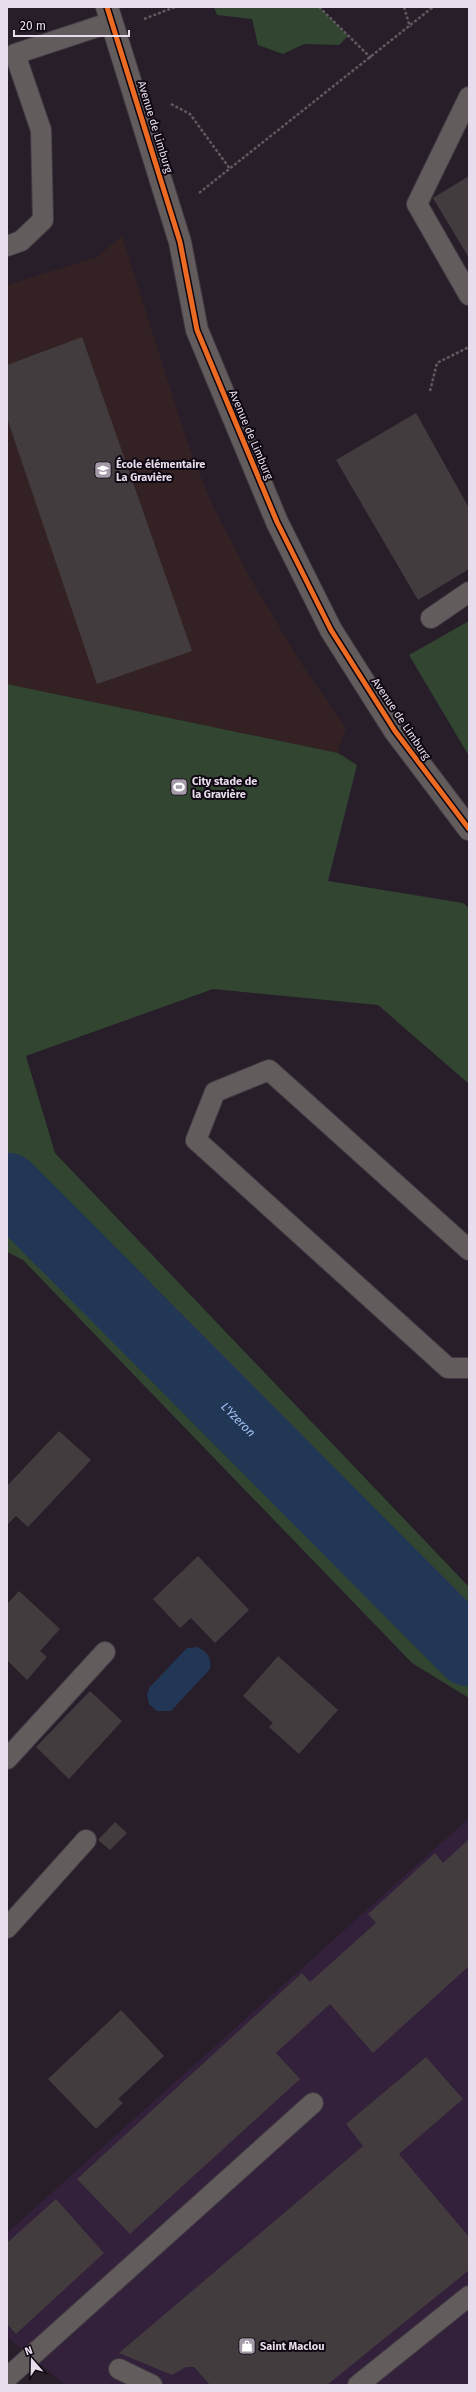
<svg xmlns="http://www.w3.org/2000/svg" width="476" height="2392" font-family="'Fira Sans',sans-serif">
<rect width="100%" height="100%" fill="#271e2a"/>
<path fill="#33203a" d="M469,1818v567h-404l-58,-48v-104z"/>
<path fill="#332123" d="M122,236l65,205 23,59 39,76 52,87 45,65 -8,25 -331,-69v-399l90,-28z"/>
<path fill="#324530" d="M214,7h105l29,29 -9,9 -35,-1 -21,10 -25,-9 -6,-26 -35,-4z
M469,621v135l-60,-101z
M7,684l331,69 19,12 -29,116 135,22 6,5v176l-91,-79 -165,-16 -187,67 29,97 414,434v111l-57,-35 -389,-403 -16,-8z"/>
<path fill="#223756" d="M197,1647c10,4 15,11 13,22l-39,42h-14l-8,-7 -2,-9 2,-7 38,-40z"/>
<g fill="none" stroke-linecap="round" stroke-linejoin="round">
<path stroke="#223756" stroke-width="69" id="s1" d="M7,1187l462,465"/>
</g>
<path fill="#433c3e" d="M469,176v82l-36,-60z
M82,337l110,314 -95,33 -90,-266v-53z
M416,413l53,95v61l-51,31 -82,-140z
M59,1431l32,29 -63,67 -12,-11 -9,9v-39z
M198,1556l51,54 -34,33 -24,-25 -11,10 -27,-29z
M19,1591l41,38 -20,22 7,6 -20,23 -20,-20v-56z
M278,1656l60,54 -39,44 -30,-27 4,-4 -30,-27z
M90,1691l32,30 -53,58 -33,-32z
M115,1822l12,11 -17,17 -12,-10z
M469,1839v127l-96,87 -43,-49 -54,49 24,26 -170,155 -53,-55 225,-206 8,9 66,-59 -8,-9 67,-61 8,10z
M121,2010l43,46 -46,43 5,4 -27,26 -48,-50z
M426,2057l37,42 -64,55 70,83v33l-142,115h-117l-16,-18h-8l-14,8 -53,-22 244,-207 -17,-22z
M56,2199l48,54 -88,81 -9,-10v-81z"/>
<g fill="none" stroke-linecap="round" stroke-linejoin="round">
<defs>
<path id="service" d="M469,97l-52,107 52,91
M7,246l14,-5 22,-21 -2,-90 -26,-76 97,-32
M431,618l38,-26
M469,1250l-200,-180 -54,22 -19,48 252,228h21
M7,1759l98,-107
M7,1928l79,-88
M119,2369l33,16
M7,2378l306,-275
M358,2385l111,-89"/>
<path id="tertiary" d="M107,7l73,235 17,88 80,192 54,108 64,101 74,98"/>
</defs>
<use href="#service" stroke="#413a44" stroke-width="22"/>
<use href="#tertiary" stroke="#413a44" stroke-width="24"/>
<path stroke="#5f5a5d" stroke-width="2.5" stroke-dasharray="3 2" stroke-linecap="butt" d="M319,7l52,51
M404,7l6,20
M144,19l31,-12
M171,104l19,10 40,55
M199,193l234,-186
M430,391l7,-28 32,-16"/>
<use href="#service" stroke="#625d5c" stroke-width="20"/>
<use href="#tertiary" stroke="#625d5c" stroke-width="22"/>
<defs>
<path id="cycleway" d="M107,7l73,235 17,88 80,192 54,108 64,101 74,98"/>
</defs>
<use href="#cycleway" stroke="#0e0711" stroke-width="8"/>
<use href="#cycleway" stroke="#ed6a23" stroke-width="5"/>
</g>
<defs>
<symbol id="school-square" viewBox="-11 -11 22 22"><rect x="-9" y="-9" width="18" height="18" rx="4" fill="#a49aa8" stroke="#0e0711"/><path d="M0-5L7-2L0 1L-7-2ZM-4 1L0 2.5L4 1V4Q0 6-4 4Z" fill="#fff"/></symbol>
<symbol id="stadium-square" viewBox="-11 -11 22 22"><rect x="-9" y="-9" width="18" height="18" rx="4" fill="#a49aa8" stroke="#0e0711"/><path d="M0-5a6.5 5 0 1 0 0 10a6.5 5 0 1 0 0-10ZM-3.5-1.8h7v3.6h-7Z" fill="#fff"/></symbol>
<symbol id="shop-square" viewBox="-11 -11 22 22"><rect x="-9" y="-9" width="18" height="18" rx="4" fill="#a49aa8" stroke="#0e0711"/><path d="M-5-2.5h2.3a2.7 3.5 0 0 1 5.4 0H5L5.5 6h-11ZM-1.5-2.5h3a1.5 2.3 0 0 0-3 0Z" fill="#fff"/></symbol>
</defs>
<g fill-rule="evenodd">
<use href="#school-square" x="93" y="460" width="20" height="20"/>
<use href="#stadium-square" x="169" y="777" width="20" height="20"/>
<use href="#shop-square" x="237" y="2336" width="20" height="20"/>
</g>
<g text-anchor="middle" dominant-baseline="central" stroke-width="4" stroke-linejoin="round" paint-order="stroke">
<g font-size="11" fill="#e8ddec" stroke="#0e0711">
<text transform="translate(155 127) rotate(73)">Avenue de Limburg</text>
<text transform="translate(251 435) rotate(67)">Avenue de Limburg</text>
<text transform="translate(401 719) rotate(56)">Avenue de Limburg</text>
</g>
<g font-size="11" font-weight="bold" fill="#e8ddec" stroke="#0e0711" text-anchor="start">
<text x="116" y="464">École élémentaire<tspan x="116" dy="13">La Gravière</tspan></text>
<text x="192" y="781">City stade de<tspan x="192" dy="13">la Gravière</tspan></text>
<text x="260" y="2346">Saint Maclou</text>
</g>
<g font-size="12" font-style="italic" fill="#a3c5f4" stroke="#0e0711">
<text stroke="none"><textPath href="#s1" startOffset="328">L'Yzeron</textPath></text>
</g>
</g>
<rect width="476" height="2392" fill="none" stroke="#e8ddec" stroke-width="16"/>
<g transform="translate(32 2360) rotate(340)" stroke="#0e0711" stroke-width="3" paint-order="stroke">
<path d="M0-3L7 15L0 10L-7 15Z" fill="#e8ddec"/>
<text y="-6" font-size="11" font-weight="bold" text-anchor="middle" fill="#e8ddec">N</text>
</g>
<path d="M14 30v6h115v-6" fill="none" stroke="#e8ddec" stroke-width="2"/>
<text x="20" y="30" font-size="12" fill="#e8ddec" stroke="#0e0711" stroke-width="3" paint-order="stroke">20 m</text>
</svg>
